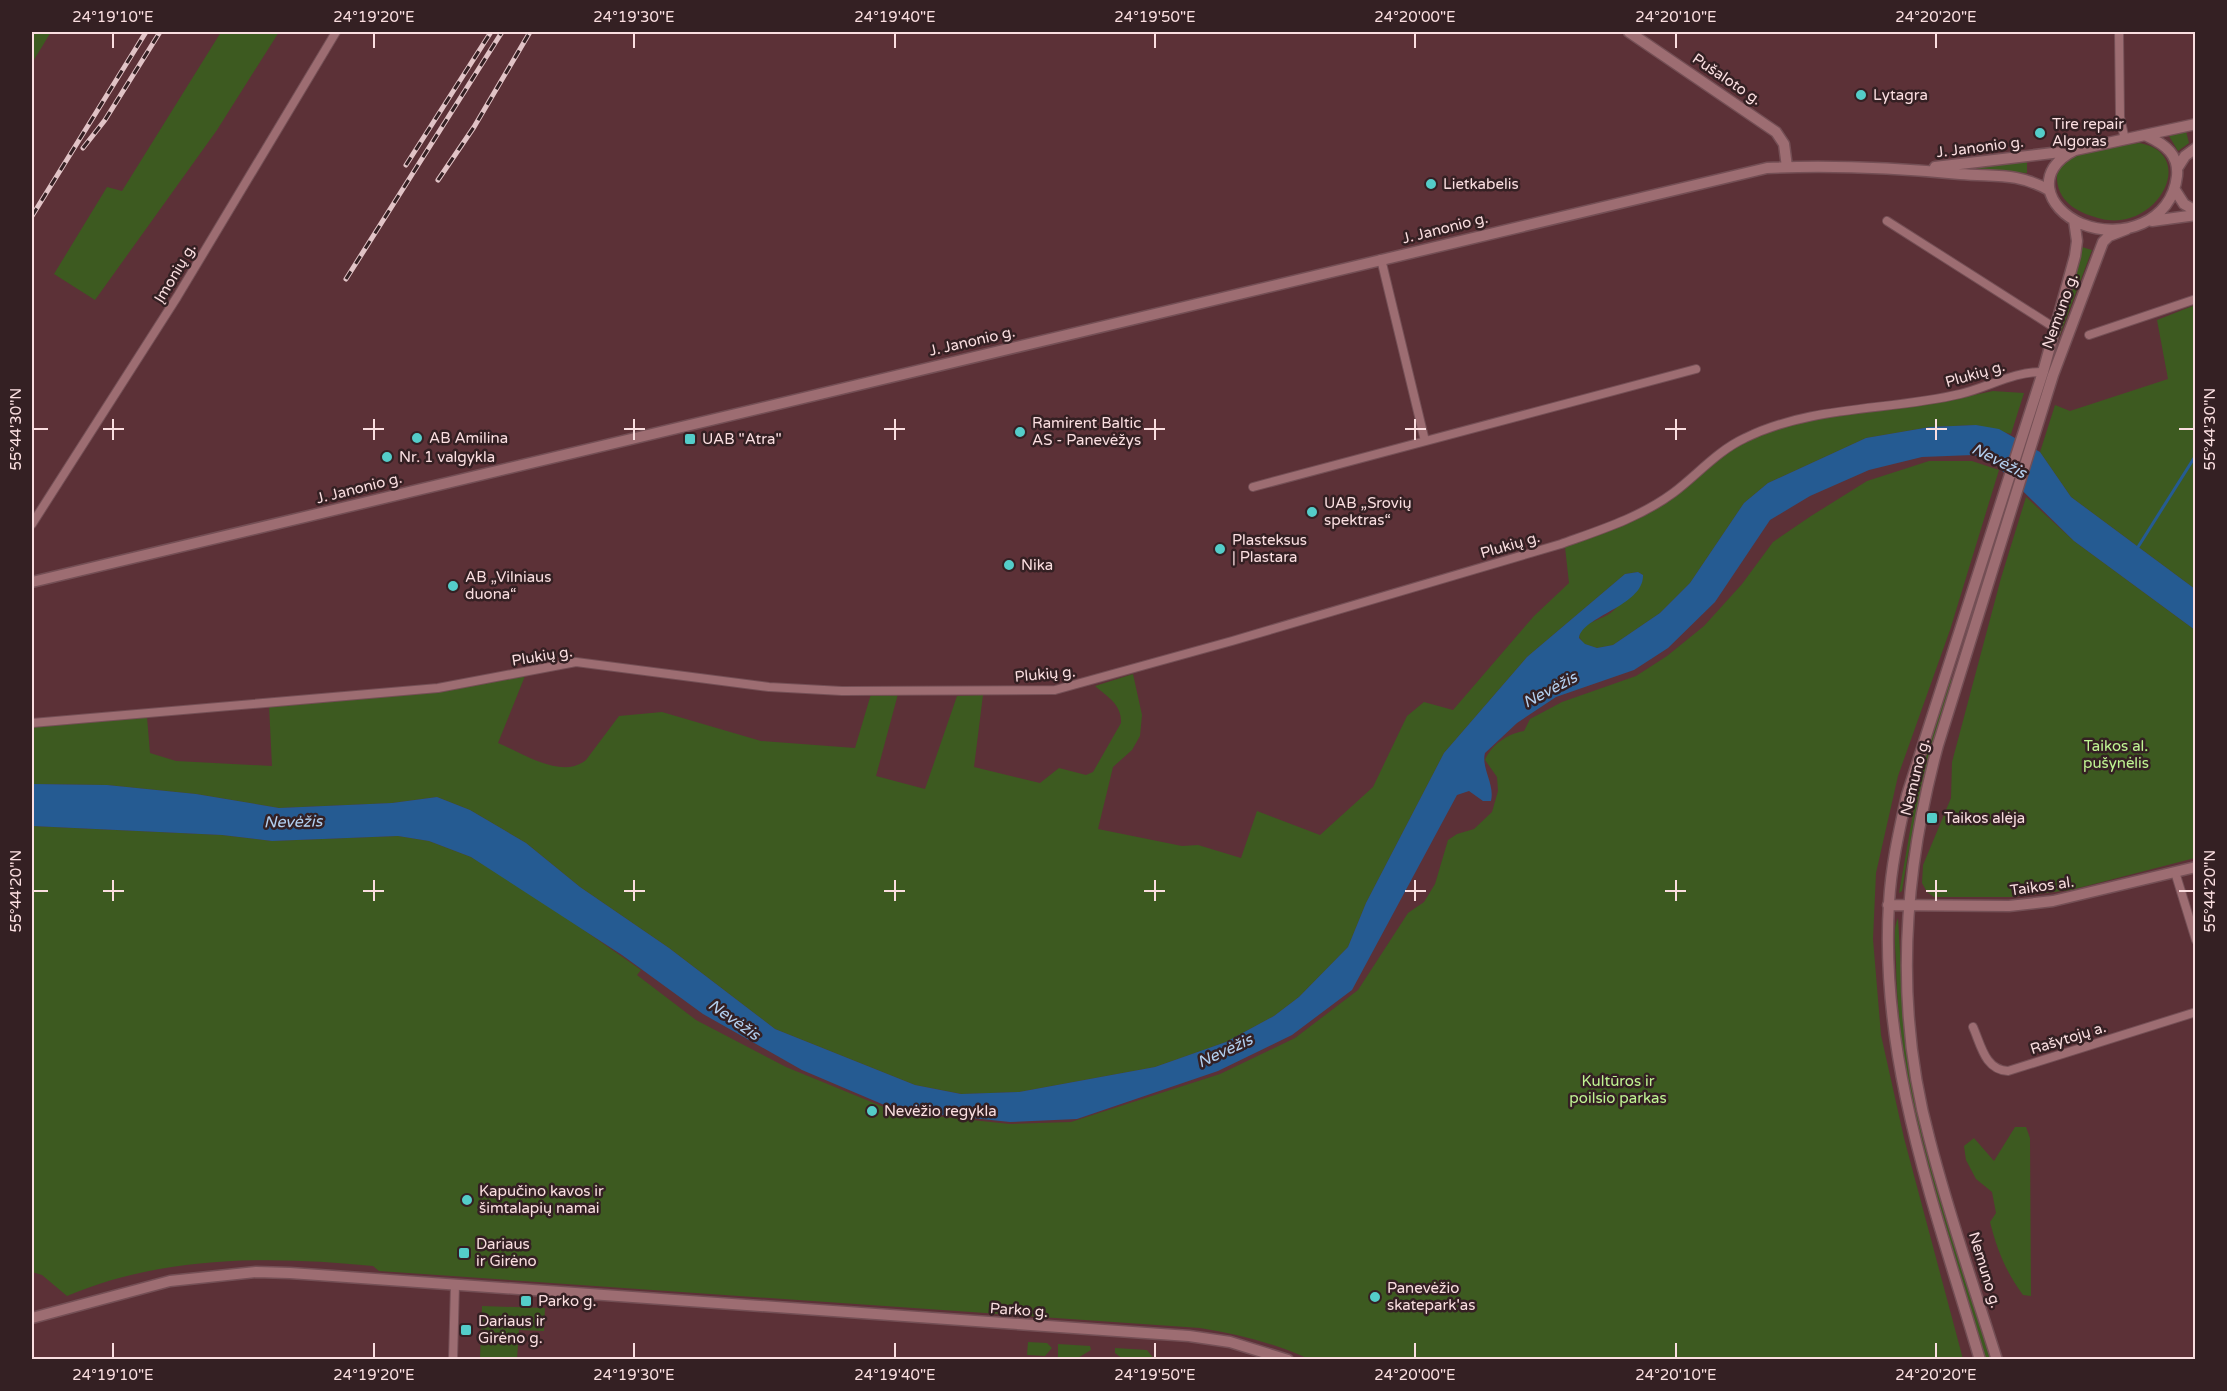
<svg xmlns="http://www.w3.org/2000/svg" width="2227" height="1391" font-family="'Varela Round',sans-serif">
<rect width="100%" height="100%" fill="#5c3137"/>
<path fill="#3d5a20" d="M32,32h19l-19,31z
M221,32h58l-62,98 -122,170 -41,-26 53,-87 15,4z
M2186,131l3,12 -11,8 -9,-15z
M2139,143c60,10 19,89 -37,76 -21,-5 -43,-15 -45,-39 -1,-11 5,-17 14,-22 14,-8 51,-13 68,-15z
M2027,162v11l-64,-4v-2z
M2082,247l10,3 -33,88 -1,-4z
M2195,305v284l-124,-92 -31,-45 15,-47 15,6 98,-32 -11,-59z
M1993,391l31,2 -13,41 -35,-9 -46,2 -64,11 -98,45 -24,20 -54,80 -30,30 -47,32 -16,3 -13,-4 -5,-7c3,-16 22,-16 33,-25 11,-10 21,-26 31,-37l-5,-3 -13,2 -98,83 -83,96 -78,150 -18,44 -49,50 -25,19 -48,26 -71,25 -136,25 -57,2 -47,-9 -140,-56 -106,-81 -89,-61 -54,-44 -56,-33 -33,-13 -45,6 -113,5 -83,-14 -89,-9 -75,-1v-57l115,-10 3,36 26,8 96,5 -3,-61 191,-17 65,-12 -27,67c24,10 64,37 88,17l33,-44 43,-4 99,29 94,7 16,-54h27l-22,82 49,13 32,-93 26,-1 -9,72 66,16 19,-15 27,7 7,-3 28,-49c1,-18 -13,-26 -26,-37l38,-12 9,41 -2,21 -8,14 -19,17 -15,62 84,17 16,-1 43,13 16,-47 63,24 53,-48 34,-71 17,-14 29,8 81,-94 35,-33 -4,-36c36,-14 76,-26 107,-49 26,-19 47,-44 76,-57 74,-35 166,-32 245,-50z
M1929,461h43l27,9 -49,160 -52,146 -22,97 -3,66 8,96 23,103 59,221h-654c-35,-16 -71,-25 -109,-31l-821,-57 -6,-5c-102,-10 -209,-11 -306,30l-25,-21 -10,-3v-446l190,9 50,6 126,-5 31,5 42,16 60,36 110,77 -4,5 59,45 90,47 110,45 114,12 61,-2 149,-48 75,-36 63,-48 50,-77 16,-11 11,-18 13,-44 9,-6 17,-5 18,-17 6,-21 -1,-14 -12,-17c6,-15 24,-27 39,-29l6,-12 32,-17 74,-26 31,-20 37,-30 38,-42 31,-42 38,-26 56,-35z
M2026,497l48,44 121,89v228l-124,32 -61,7h-76l-7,-5 -5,-9 1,-18 28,-67 1,-36 49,-184z
M1950,677l2,3c-22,70 -39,139 -50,211l-3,2 20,-113z
M1898,918l7,120 18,102 67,219h-4c-41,-129 -88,-259 -90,-396 0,-12 -4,-34 2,-45z
M2015,1127h11l4,11 1,158 -8,-1c-17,-23 -26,-45 -33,-73l6,-9 -4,-21 -16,-13 -10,-19 -2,-14 10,-8 20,23z
M482,1306l63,2 -1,23 -25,-1 -2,29h-37z
M1028,1342l19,1 5,5 -7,8 -18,-1z
M1058,1344l32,2 1,4 -15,9h-18z
M1115,1348l32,2 7,9h-31l-8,-6z"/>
<path fill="#255b92" d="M1976,425l23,4 41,23 31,45 124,92v41l-121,-89 -84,-82 -17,-4 -51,2 -53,13 -59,26 -40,24 -55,82 -47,46 -34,22 -78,27 -39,26 -32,30c-4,15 10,31 6,48h-8l-14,-10 -12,4 -105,195 -60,45 -74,36 -141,48 -67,3 -114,-12 -94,-40 -99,-56 -81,-59 -151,-98 -42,-16 -31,-5 -126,5 -50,-6 -190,-9v-42l75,1 89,9 83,14 113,-5 45,-6 33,13 56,33 54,44 89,61 106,81 140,56 46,9 58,-2 136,-25 71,-25 48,-26 25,-19 49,-50 18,-44 78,-150 83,-96 98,-83 13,-2 5,3c1,31 -61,41 -64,63l6,6 12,4 16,-3 47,-32 30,-30 54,-80 24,-20 98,-45 64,-11z"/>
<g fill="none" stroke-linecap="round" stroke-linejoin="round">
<path stroke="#255b92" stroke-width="3" d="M2138,547l58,-92"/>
<defs>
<path id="street" d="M2119,32l1,85 5,23
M1887,221l168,107
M1381,259l44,182
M2089,335l107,-36
M1253,487l443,-118
M32,524l145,-227 159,-265
M32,723l406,-35 138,-26 193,25 73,4 213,-1 177,-49 329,-97c39,-14 78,-26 112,-51 24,-18 44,-42 72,-55 67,-33 144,-27 215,-44 27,-6 54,-23 83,-22
M2175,872l21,68
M1973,1027c8,18 12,43 35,44l188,-59
M453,1360l2,-76"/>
<path id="secondary" d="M1629,32l147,100 8,12 3,23
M2147,136c19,9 32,19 30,40 -5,46 -55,64 -95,48 -37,-16 -48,-54 -7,-74l121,-26
M1935,167l134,-16
M2178,167l7,-11 11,-8
M2175,190l9,14 12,7
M2152,221l44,-6
M32,582l1735,-414c64,-3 129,0 193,6 36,3 56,-2 89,16
M1888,905l121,1 44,-5 143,-34
M32,1318l138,-37 86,-9 34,1 899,63 41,6 58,18
M1980,1360c-44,-150 -101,-299 -91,-457 2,-37 10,-72 18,-108l136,-423 32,-116 2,-15 -3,-21
M1997,1360c-23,-73 -48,-145 -67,-219 -36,-131 -27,-267 8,-396l115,-370 50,-133 6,-6 18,-7"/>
</defs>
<use href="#street" stroke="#744f55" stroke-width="10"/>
<use href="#secondary" stroke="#744f55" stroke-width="13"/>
<use href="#street" stroke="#9d6d72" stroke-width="8"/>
<use href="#secondary" stroke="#9d6d72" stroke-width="10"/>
<defs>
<path id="rail" d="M83,148l22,-28 55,-88
M406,165l85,-133
M438,180l36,-53 56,-95
M32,216l114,-184
M346,279l156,-247"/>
</defs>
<use href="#rail" stroke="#e1c3c6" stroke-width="5"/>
<use href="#rail" stroke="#342023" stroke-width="3" stroke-dasharray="9" stroke-linecap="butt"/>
</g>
<path fill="none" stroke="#fadee0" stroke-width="2" d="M113,33v15M374,33v15M634,33v15M895,33v15M1155,33v15M1415,33v15M1676,33v15M1936,33v15M113,419v21M374,419v21M634,419v21M895,419v21M1155,419v21M1415,419v21M1676,419v21M1936,419v21M33,429h15M103,429h21M363,429h21M624,429h21M884,429h21M1144,429h21M1405,429h21M1665,429h21M1926,429h21M2179,429h15M113,880v21M374,880v21M634,880v21M895,880v21M1155,880v21M1415,880v21M1676,880v21M1936,880v21M33,891h15M103,891h21M363,891h21M624,891h21M884,891h21M1144,891h21M1405,891h21M1665,891h21M1926,891h21M2179,891h15M113,1343v15M374,1343v15M634,1343v15M895,1343v15M1155,1343v15M1415,1343v15M1676,1343v15M1936,1343v15"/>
<g fill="#54cdc9" stroke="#342023" stroke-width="2">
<circle cx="1861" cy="95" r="6"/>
<circle cx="2040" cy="133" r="6"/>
<circle cx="1431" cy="184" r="6"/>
<circle cx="1020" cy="432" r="6"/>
<circle cx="417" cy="438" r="6"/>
<rect x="684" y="433" width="12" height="12" rx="3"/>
<circle cx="387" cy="457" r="6"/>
<circle cx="1312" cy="512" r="6"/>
<circle cx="1220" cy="549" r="6"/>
<circle cx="1009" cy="565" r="6"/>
<circle cx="453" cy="586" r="6"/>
<rect x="1926" y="812" width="12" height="12" rx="3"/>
<circle cx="872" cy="1111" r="6"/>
<circle cx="467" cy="1200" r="6"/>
<rect x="458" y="1247" width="12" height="12" rx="3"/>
<circle cx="1375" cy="1297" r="6"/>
<rect x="520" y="1295" width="12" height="12" rx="3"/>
<rect x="460" y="1324" width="12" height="12" rx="3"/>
</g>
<g text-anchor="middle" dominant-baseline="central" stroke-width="5" stroke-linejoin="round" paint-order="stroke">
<g font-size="15" fill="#fadee0" stroke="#342023">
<text transform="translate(1727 79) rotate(34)">Pušaloto g.</text>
<text transform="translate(1980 147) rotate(-7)">J. Janonio g.</text>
<text transform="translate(1445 228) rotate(-14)">J. Janonio g.</text>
<text transform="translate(175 273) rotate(-59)">Įmonių g.</text>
<text transform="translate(2060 311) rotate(-70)">Nemuno g.</text>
<text transform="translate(972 341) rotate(-13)">J. Janonio g.</text>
<text transform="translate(1975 374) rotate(-16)">Plukių g.</text>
<text transform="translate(359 488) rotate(-14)">J. Janonio g.</text>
<text transform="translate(1510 545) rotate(-16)">Plukių g.</text>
<text transform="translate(542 656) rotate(-9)">Plukių g.</text>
<text transform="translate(1045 674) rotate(-5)">Plukių g.</text>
<text transform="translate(1915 777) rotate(-76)">Nemuno g.</text>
<text transform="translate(2042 886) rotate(-8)">Taikos al.</text>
<text transform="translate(2068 1038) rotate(-17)">Rašytojų a.</text>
<text transform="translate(1985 1270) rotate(73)">Nemuno g.</text>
<text transform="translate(1019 1310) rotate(4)">Parko g.</text>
</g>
<g font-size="15" fill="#fadee0" stroke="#342023" text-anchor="start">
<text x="1873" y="95">Lytagra</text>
<text x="2052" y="124">Tire repair<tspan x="2052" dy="17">Algoras</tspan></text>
<text x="1443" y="184">Lietkabelis</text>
<text x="1032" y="423">Ramirent Baltic<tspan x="1032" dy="17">AS - Panevėžys</tspan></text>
<text x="429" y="438">AB Amilina</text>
<text x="702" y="439">UAB "Atra"</text>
<text x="399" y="457">Nr. 1 valgykla</text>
<text x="1324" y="503">UAB „Srovių<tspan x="1324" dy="17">spektras“</tspan></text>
<text x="1232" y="540">Plasteksus<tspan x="1232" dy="17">| Plastara</tspan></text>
<text x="1021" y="565">Nika</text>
<text x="465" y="577">AB „Vilniaus<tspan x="465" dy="17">duona“</tspan></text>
<text x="1944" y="818">Taikos alėja</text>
<text x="884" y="1111">Nevėžio regykla</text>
<text x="479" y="1191">Kapučino kavos ir<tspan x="479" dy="17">šimtalapių namai</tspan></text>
<text x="476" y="1244">Dariaus<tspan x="476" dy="17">ir Girėno</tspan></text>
<text x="1387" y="1288">Panevėžio<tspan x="1387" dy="17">skatepark'as</tspan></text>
<text x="538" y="1301">Parko g.</text>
<text x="478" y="1321">Dariaus ir<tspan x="478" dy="17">Girėno g.</tspan></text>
</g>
<g font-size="15" fill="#c0f493" stroke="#342023">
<text x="2116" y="746">Taikos al.<tspan x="2116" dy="17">pušynėlis</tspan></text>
<text x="1618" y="1081">Kultūros ir<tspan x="1618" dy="17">poilsio parkas</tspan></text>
</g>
<g font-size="16" font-style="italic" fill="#b2cfef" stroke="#342023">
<text transform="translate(1999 461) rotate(27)">Nevėžis</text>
<text transform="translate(1550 690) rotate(-28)">Nevėžis</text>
<text transform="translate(293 822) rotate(-1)">Nevėžis</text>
<text transform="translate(734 1020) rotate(35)">Nevėžis</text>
<text transform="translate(1225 1051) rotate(-25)">Nevėžis</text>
</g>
</g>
<rect width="2227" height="1391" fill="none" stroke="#342023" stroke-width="66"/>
<rect x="33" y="33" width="2161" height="1325" fill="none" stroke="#fadee0" stroke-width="2"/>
<g font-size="15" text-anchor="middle" fill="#fadee0">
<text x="113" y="22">24°19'10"E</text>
<text x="374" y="22">24°19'20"E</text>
<text x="634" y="22">24°19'30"E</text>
<text x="895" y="22">24°19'40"E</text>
<text x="1155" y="22">24°19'50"E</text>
<text x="1415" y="22">24°20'00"E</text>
<text x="1676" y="22">24°20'10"E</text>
<text x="1936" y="22">24°20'20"E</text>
<text transform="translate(16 429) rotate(-90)" y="5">55°44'30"N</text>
<text transform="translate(2210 429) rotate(-90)" y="5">55°44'30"N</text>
<text transform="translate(16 891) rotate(-90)" y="5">55°44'20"N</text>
<text transform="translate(2210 891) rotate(-90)" y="5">55°44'20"N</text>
<text x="113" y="1380">24°19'10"E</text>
<text x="374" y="1380">24°19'20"E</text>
<text x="634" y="1380">24°19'30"E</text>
<text x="895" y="1380">24°19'40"E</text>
<text x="1155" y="1380">24°19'50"E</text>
<text x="1415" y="1380">24°20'00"E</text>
<text x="1676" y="1380">24°20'10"E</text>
<text x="1936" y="1380">24°20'20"E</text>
</g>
</svg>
